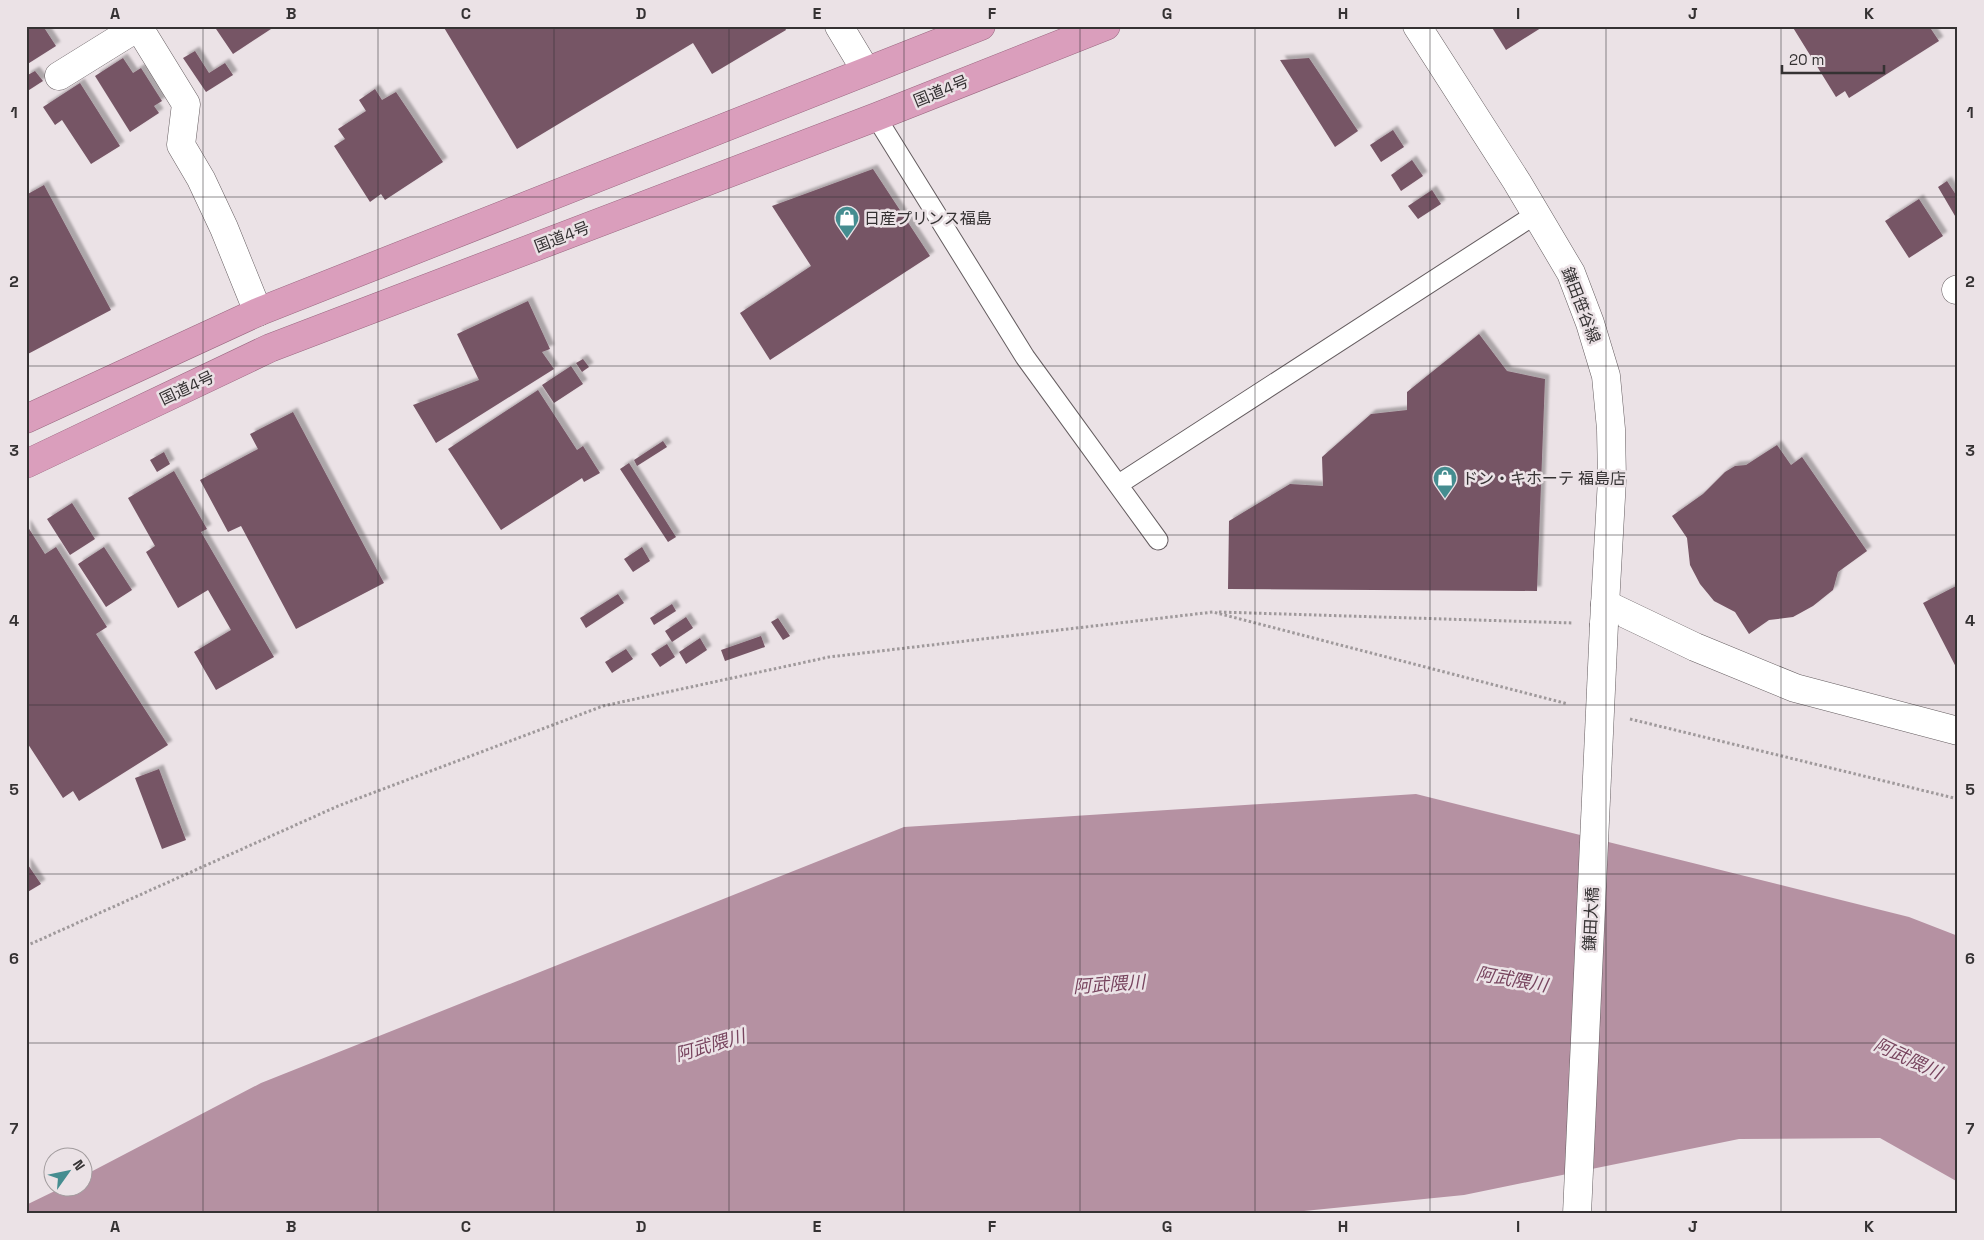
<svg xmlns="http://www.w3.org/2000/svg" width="1984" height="1240" font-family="'Space Grotesk','Noto Sans JP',sans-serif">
<defs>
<filter id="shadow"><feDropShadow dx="4.5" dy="-4.5" stdDeviation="1" flood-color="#0004"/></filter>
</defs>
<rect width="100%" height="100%" fill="#ebe2e6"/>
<path fill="#b591a2" d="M1416,794l493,123 49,19v246l-78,-44 -141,1 -275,56 -190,19h-1248v-9l35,-17h21l1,-12 178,-93 643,-256z"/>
<path fill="#765565" filter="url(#shadow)" d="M26,26h17l13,20 -30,19z
M214,26h55l2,3 -38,25z
M443,26h341l2,4 -74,44 -19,-31 -176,106z
M1491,26h53l-38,24z
M1792,26h137l10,15 -90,57 -4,-7 -9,6z
M195,51l14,22 16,-10 8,12 -27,17 -23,-34z
M123,58l10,15 8,-5 21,33 -8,5 5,7 -29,19 -35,-56z
M1309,58l49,73 -23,16 -55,-87z
M35,71l8,10 -17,11v-16z
M80,83l40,63 -29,18 -29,-44 -7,5 -12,-18z
M375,89l7,11 14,-8 47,70 -58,38 -4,-6 -11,8 -36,-56 11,-7 -7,-10 28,-18 -7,-11z
M1393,130l11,17 -23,15 -11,-17z
M1412,160l11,16 -22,15 -10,-16z
M873,169l57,87 -160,104 -30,-47 71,-47 -39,-60z
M1947,181l11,17v23l-20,-34z
M44,185l67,125 -85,45v-160z
M1432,190l9,14 -23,15 -10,-13z
M1919,199l24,37 -34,22 -24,-37z
M528,301l22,48 -8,3 12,17 -118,74 -23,-38 66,-25 -22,-46z
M1479,334l28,37 38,8 -8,212 -309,-2 1,-68 61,-37 33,2 -1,-29 49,-43 36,-4v-18z
M583,359l6,8 -7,5 -6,-9z
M571,366l12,18 -29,19 -12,-18z
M538,390l39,60 6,-4 17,27 -16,9 -2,-4 -81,52 -53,-81z
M293,412l91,171 -88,46 -55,-103 -13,6 -28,-52 58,-31 -8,-15z
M663,441l4,6 -30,19 -3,-6z
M1777,445l14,20 11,-8 65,94 -29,21 -5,18 -20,16 -20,11 -24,3 -20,14 -14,-22 -21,-11 -14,-17 -10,-19 -3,-27 -15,-22 31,-22 22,-22 10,-6 11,-1z
M164,452l6,12 -13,8 -7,-12z
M629,463l47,74 -8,5 -48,-73z
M174,471l33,58 -6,3 73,125 -58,33 -22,-38 37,-22 -23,-40 -30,18 -32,-56 9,-6 -27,-48z
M72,503l23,36 -25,16 -23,-36z
M26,524l19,30 11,-7 51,80 -11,7 72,111 -89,56 -6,-10 -10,7 -37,-57z
M104,547l28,43 -26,17 -28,-43z
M642,547l8,14 -17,11 -9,-13z
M1958,585v86l-35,-68z
M618,594l6,9 -38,25 -6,-10z
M672,604l4,7 -22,14 -4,-7z
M686,617l7,11 -21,14 -7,-11z
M778,618l12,18 -7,4 -12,-18z
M761,636l4,11 -40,14 -4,-11z
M700,638l7,12 -21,14 -7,-12z
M667,644l8,13 -15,10 -9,-13z
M626,649l7,10 -21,14 -7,-11z
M159,769l27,71 -24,9 -27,-71z
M26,862l15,22 -15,9z"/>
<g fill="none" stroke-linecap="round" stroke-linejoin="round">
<defs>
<path id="service" d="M876,117l149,240 133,183
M1119,484l417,-270"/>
<path id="minor" d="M138,26l48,78 -5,41 20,34 23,49 34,84
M839,26l27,45
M59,76l79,-49
M1956,290l2,-1
M1605,604l90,43 100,41 163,43"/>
<path id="tertiary" d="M1417,26l100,156 54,91 19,50 16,53 5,53 1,50 -8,145"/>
<path id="trunk" d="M26,419l232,-107 723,-286
M26,464l244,-116 606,-231 230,-91"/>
</defs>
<use href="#service" stroke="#655d60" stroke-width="21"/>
<use href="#minor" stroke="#655d60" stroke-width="29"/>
<use href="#tertiary" stroke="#655d60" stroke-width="29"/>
<use href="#trunk" stroke="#9a6881" stroke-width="29"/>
<path stroke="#9f999b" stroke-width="3" stroke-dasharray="2.5 2.5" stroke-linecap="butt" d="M1219,612l354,11
M1630,719l328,80
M26,946l312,-140 265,-100 226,-49 384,-45 355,92"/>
<use href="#service" stroke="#fff" stroke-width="19"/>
<use href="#minor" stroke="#fff" stroke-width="28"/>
<use href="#tertiary" stroke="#fff" stroke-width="28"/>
<use href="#trunk" stroke="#da9ebc" stroke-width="28"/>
<defs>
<path id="tertiary-bridge" d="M1577,1214l27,-590"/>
</defs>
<use href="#tertiary-bridge" stroke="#655d60" stroke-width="29" stroke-linecap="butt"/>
<use href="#tertiary-bridge" stroke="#fff" stroke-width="28"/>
</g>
<path fill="none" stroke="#353233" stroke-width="1" stroke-opacity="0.55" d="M203,26v1188M378,26v1188M554,26v1188M729,26v1188M904,26v1188M1080,26v1188M1255,26v1188M1430,26v1188M1606,26v1188M1781,26v1188M26,197h1932M26,366h1932M26,535h1932M26,705h1932M26,874h1932M26,1043h1932"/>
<defs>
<symbol id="shop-pin" viewBox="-11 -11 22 30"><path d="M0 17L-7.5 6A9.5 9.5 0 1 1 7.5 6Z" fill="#458d90" stroke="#ebe2e6"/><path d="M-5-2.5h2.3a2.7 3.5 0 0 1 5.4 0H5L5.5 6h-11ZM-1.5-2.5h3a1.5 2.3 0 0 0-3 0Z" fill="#fff"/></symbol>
</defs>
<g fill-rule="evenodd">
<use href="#shop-pin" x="833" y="204" width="28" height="38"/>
<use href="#shop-pin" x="1431" y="464" width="28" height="38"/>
</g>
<g text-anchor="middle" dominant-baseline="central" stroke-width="5" stroke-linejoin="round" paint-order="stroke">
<g font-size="16" fill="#353233" stroke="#ebe2e6">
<text transform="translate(941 91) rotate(-22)">国道4号</text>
<text transform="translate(562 237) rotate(-21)">国道4号</text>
<text transform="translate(1581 305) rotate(69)">鎌田笹谷線</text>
<text transform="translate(187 388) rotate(-25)">国道4号</text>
<text transform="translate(1591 919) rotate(-87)">鎌田大橋</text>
</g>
<g font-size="16" fill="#353233" stroke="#ebe2e6" text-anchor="start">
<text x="864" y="218">日産プリンス福島</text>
<text x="1462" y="478">ドン・キホーテ 福島店</text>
</g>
<g font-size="18" font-style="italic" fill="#78455f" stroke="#ebe2e6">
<text transform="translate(1512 979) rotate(10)">阿武隈川</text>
<text transform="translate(1109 984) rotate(-4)">阿武隈川</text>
<text transform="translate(710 1045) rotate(-16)">阿武隈川</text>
<text transform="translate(1908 1058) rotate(25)">阿武隈川</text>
</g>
</g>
<rect width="1984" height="1240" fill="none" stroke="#ebe2e6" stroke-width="55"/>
<g transform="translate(68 1172) rotate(57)"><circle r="24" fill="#ebe2e6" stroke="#a29c9e"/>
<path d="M0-4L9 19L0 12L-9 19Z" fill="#458d90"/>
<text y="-8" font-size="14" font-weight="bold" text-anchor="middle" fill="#353233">N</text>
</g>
<path d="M1782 65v8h102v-8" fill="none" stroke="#353233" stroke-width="2.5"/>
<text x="1789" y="65" font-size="15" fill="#353233" stroke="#ebe2e6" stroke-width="4" paint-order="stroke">20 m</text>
<rect x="28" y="28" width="1928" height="1184" fill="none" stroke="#353233" stroke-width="2"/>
<g font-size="16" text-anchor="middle" font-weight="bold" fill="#353233">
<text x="115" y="19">A</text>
<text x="291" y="19">B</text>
<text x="466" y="19">C</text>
<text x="641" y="19">D</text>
<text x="817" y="19">E</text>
<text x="992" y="19">F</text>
<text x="1167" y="19">G</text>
<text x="1343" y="19">H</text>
<text x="1518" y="19">I</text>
<text x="1693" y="19">J</text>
<text x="1869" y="19">K</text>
<text x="14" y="118">1</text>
<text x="1970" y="118">1</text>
<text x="14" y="287">2</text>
<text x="1970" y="287">2</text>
<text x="14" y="456">3</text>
<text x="1970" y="456">3</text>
<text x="14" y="626">4</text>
<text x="1970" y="626">4</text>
<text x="14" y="795">5</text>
<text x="1970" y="795">5</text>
<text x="14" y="964">6</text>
<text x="1970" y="964">6</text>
<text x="14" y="1134">7</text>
<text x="1970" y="1134">7</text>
<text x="115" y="1232">A</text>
<text x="291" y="1232">B</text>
<text x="466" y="1232">C</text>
<text x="641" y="1232">D</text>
<text x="817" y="1232">E</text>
<text x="992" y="1232">F</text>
<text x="1167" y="1232">G</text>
<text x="1343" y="1232">H</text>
<text x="1518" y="1232">I</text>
<text x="1693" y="1232">J</text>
<text x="1869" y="1232">K</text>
</g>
</svg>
